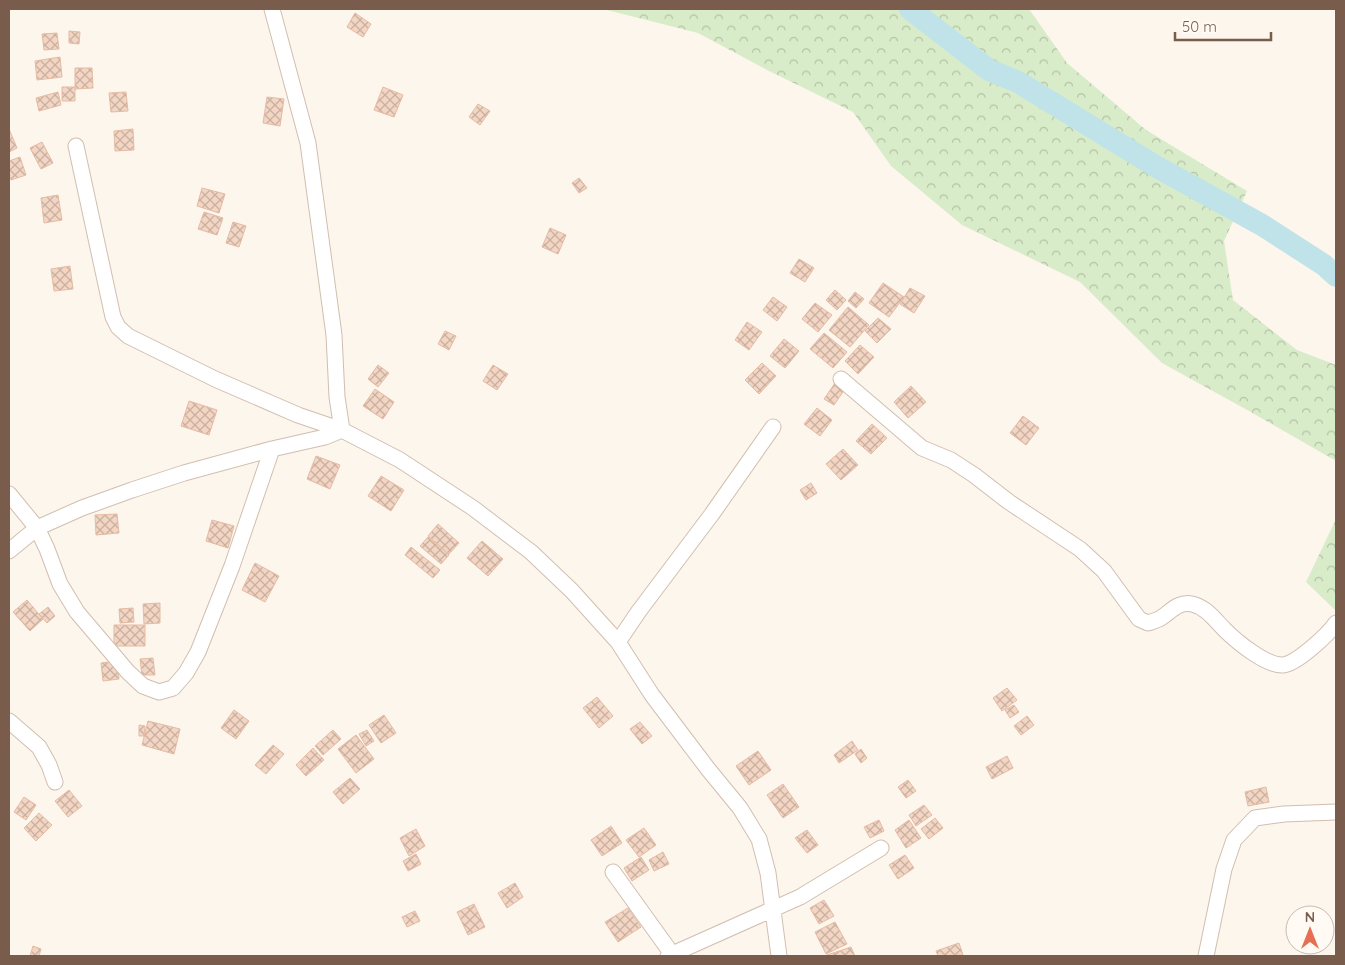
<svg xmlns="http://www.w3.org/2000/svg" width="1345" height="965" font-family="Quicksand,sans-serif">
<defs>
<pattern id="forest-crowns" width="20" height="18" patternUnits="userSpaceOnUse" patternTransform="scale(1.25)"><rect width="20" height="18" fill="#d8ecc9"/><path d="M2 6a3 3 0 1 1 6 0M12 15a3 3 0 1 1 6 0" fill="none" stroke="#b4c2a5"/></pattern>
<pattern id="building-cross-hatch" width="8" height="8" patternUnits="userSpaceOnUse" patternTransform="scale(1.25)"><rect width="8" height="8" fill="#f3d5c3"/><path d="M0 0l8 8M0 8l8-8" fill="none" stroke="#cab0a1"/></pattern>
</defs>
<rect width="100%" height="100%" fill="#fdf6ec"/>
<path fill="url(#forest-crowns)" d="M603,9h426l38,54 79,67 101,61 -23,50 9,59 64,50 39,15v96l-87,-50 -87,-48 -82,-81 -118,-57 -71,-59 -38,-54 -84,-41 -71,-38z
M1336,519v92l-30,-29z"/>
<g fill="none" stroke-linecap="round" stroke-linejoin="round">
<path stroke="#bfe3e8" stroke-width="22" d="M910,9l79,61 29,12 139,85 105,58 62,40 12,11"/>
</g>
<path fill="url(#building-cross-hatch)" stroke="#e6bba3" d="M355,13l16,11 -8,13 -16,-10z
M69,31l11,1 -1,12 -10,-1z
M57,33l2,16 -15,1 -2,-16z
M60,57l2,20 -25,3 -2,-19z
M75,68h17l1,20 -18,1z
M62,87h13v14h-13z
M383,87l20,8 -9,22 -20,-7z
M58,92l3,13 -22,6 -3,-13z
M126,92l2,19 -17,1 -2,-19z
M267,97l17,2 -4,27 -17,-3z
M478,104l12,7 -10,14 -11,-8z
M9,129l8,19 -8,4z
M133,129l1,21 -19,1 -1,-20z
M42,142l11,21 -12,6 -11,-21z
M20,157l6,18 -15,5 -2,-5v-14z
M579,178l8,10 -8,5 -7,-10z
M202,188l23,6 -6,19 -22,-7z
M58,195l4,25 -18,3 -3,-25z
M204,212l19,6 -6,17 -19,-6z
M233,222l13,4 -7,21 -13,-4z
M550,228l16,7 -8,19 -16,-7z
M799,259l15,9 -9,14 -15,-9z
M70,266l3,23 -19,2 -3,-22z
M883,283l21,14 -15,20 -20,-14z
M910,288l15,8 -11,17 -14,-9z
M835,290l11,10 -9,10 -11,-10z
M855,292l9,7 -8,9 -8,-7z
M773,297l14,10 -10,14 -14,-11z
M815,303l17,12 -14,17 -16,-13z
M848,307l21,18 -19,22 -21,-17z
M878,318l13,11 -14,14 -12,-12z
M747,322l15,10 -13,18 -14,-10z
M445,331l11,5 -7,14 -11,-6z
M824,333l23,19 -14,16 -23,-19z
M784,339l15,12 -14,17 -15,-12z
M860,345l14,12 -16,17 -13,-13z
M762,363l14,13 -17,18 -14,-14z
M378,365l11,8 -11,14 -10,-8z
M493,365l15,9 -11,16 -14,-9z
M835,383l10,6 -11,16 -10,-6z
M911,386l15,16 -18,16 -14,-16z
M375,389l19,13 -11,17 -20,-13z
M189,401l28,9 -8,25 -28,-9z
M817,408l15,12 -12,16 -16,-12z
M1023,416l16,12 -13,17 -16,-12z
M872,424l15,14 -16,16 -15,-13z
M843,449l15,16 -17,15 -15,-16z
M316,456l24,9 -10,24 -23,-10z
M381,476l23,14 -13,21 -23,-15z
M811,483l6,10 -11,7 -6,-10z
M117,514l2,19 -23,2 -1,-20z
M212,520l22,6 -6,22 -22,-7z
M438,524l21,19 -10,11 -21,-18z
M428,537l21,18 -8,9 -21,-18z
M482,541l21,18 -15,17 -21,-18z
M411,547l29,23 -7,8 -28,-23z
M255,563l24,13 -14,26 -23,-12z
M27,600l16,19 -13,12 -17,-19z
M160,603v20l-16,1 -1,-20z
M48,607l7,9 -8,7 -8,-9z
M133,608l1,14 -14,1 -1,-14z
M114,625h31v21h-31z
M153,658l2,17h-13l-2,-16z
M117,661l2,18 -16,2 -2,-18z
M1007,688l10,12 -15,11 -9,-13z
M597,697l16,19 -14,12 -16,-20z
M1014,705l5,7 -9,6 -5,-8z
M234,710l15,11 -13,18 -15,-11z
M384,715l12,18 -15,10 -12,-18z
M1027,716l7,9 -13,10 -7,-9z
M148,721l32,8 -6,25 -32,-9z
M640,722l12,14 -10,8 -12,-15z
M139,725l6,1 -1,10h-5z
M333,730l8,9 -18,16 -8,-9z
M367,730l7,11 -8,5 -7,-12z
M356,735l18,24 -18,14 -18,-24z
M852,741l6,9 -19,13 -5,-8z
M273,745l11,9 -18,20 -11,-9z
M313,748l11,12 -18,16 -10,-11z
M861,749l6,9 -6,5 -6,-9z
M758,751l13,19 -22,15 -13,-19z
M1007,756l6,12 -21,11 -6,-12z
M350,778l10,11 -17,15 -10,-12z
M908,780l8,11 -10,7 -8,-11z
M783,784l16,23 -16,11 -16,-23z
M1266,787l3,15 -21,4 -3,-14z
M69,790l13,16 -14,11 -13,-16z
M24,797l12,8 -10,15 -12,-8z
M924,805l8,10 -16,11 -7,-11z
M39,813l13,12 -16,16 -12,-13z
M935,818l8,10 -14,11 -8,-10z
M879,820l5,11 -14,7 -6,-11z
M909,820l12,18 -15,10 -11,-18z
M611,826l11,17 -20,13 -11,-16z
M644,828l12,17 -17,12 -13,-17z
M416,829l9,17 -16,10 -9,-18z
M807,830l11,15 -11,8 -12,-15z
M663,852l6,12 -15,7 -5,-11z
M416,854l5,10 -13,7 -5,-10z
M905,855l9,13 -16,11 -9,-14z
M641,857l8,13 -17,11 -8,-13z
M515,883l8,14 -16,11 -9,-15z
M824,900l10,16 -15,8 -9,-16z
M474,904l11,23 -17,8 -11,-23z
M628,908l13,19 -23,15 -13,-20z
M415,911l5,10 -13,6 -5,-10z
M835,922l12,22 -21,10 -11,-22z
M959,943l4,12 -25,1 -2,-5z
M33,946l8,3 -2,7h-9z
M851,947l4,9h-28v-1z"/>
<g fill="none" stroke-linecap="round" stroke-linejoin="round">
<defs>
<path id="minor" d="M272,9l36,134 26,192 3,62 5,33
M76,146l37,171 5,10 10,9 87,43 83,36 44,15 58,30 73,48 58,44 41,39 46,51 34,53 56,74 32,39 19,31 9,34 11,83
M841,379l81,69 29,12 23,15 35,27 71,47 24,22 35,48 9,4c3,-1 7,-2 11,-4 11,-6 18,-18 33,-15 14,3 23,16 33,26 11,11 41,36 58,35 13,-1 45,-30 53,-42
M9,494l28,34 10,21 13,35 17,28 51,60 15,14 16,6 14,-4 13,-15 12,-21 34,-86 40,-117
M9,551l28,-23 45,-20 50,-18 52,-17 88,-24 53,-12 17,-7
M618,642l21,-31 73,-97 61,-87
M9,721l30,26 10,18 6,17
M613,872l59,82
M668,956l132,-59 81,-49
M1206,956l18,-87 10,-29 21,-22 29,-4 52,-2"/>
</defs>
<use href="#minor" stroke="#d1beb0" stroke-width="17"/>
<use href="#minor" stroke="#fff" stroke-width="15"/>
</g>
<rect width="1345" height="965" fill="none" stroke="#7a5c4d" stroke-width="20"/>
<g transform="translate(1310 930)"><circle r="24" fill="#fffaf3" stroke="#cabbb1"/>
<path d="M0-4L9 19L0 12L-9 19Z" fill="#e76f51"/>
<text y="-8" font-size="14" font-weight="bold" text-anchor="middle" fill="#7a5c4d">N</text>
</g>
<path d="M1175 32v8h96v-8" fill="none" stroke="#7a5c4d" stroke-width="2.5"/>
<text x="1182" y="32" font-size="15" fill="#7a5c4d" stroke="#fffaf3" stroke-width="4" paint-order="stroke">50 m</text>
</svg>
